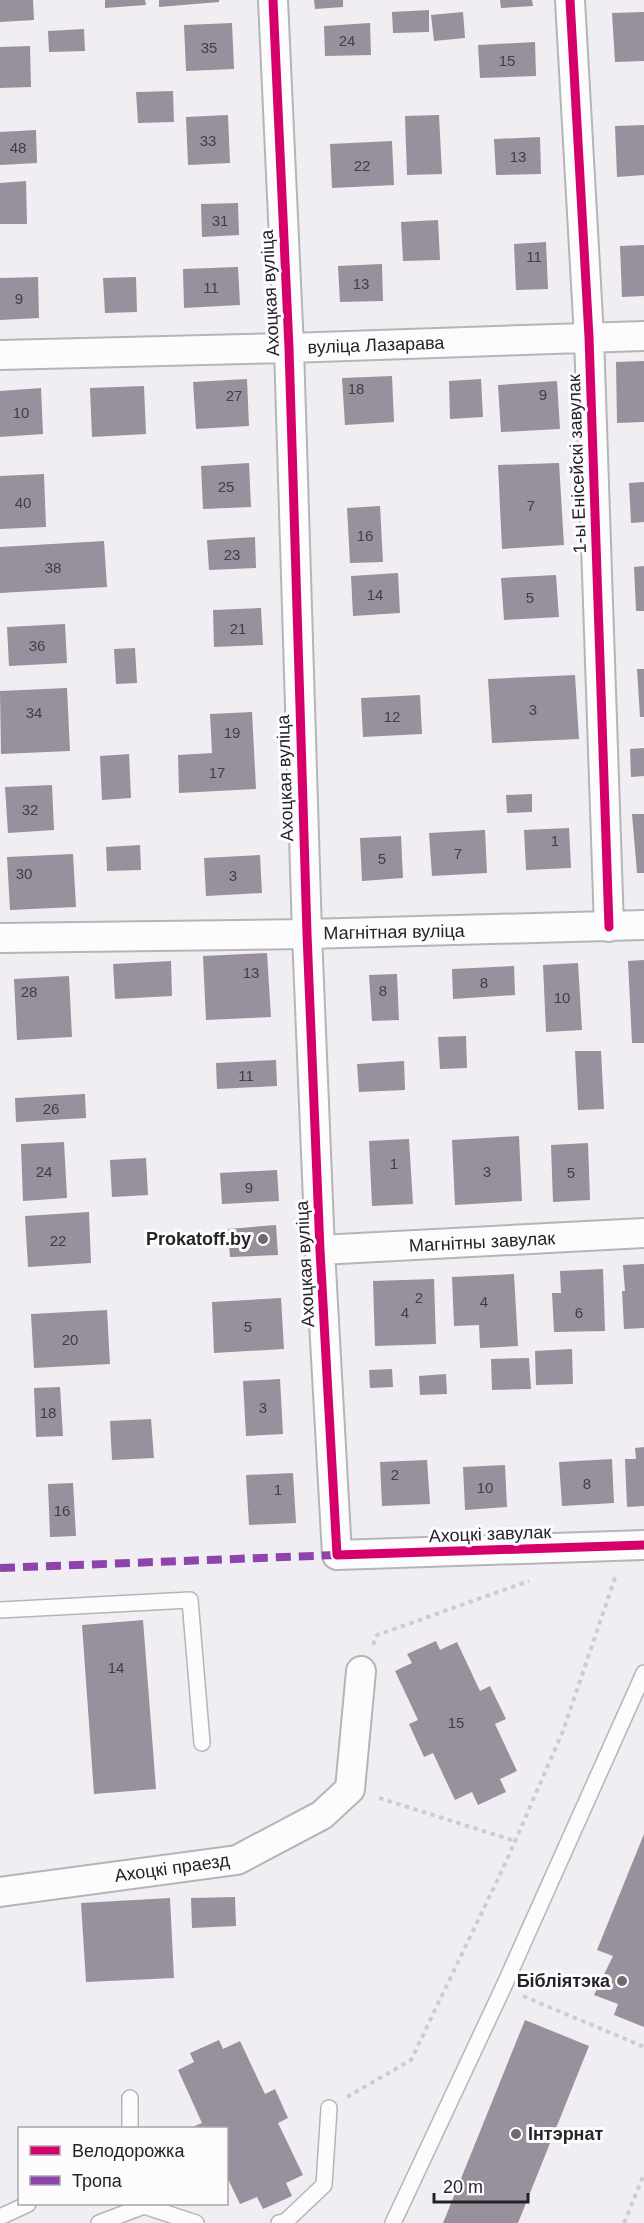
<svg xmlns="http://www.w3.org/2000/svg" width="644" height="2223" font-family="Arial,sans-serif">
<rect width="100%" height="100%" fill="#f0eef2"/>
<path fill="#98909c" d="M0,0h33l1,20 -34,2z
M105,0h40l1,5 -41,3z
M159,0h60v2l-60,5z
M314,0h29v7l-28,2z
M500,0h32l1,6 -32,2z
M429,10v22l-36,1 -1,-21z
M463,12l2,26 -31,3 -3,-26z
M644,12v49l-29,1 -3,-49z
M232,23l2,46 -48,2 -2,-46z
M370,23l1,32 -46,1 -1,-30z
M84,29l1,22 -36,1 -1,-21z
M535,42l1,34 -56,2 -2,-33z
M30,46l1,41 -31,1v-41z
M173,91l1,31 -36,1 -2,-31z
M228,115l2,48 -42,2 -2,-48z
M439,115l3,59 -35,1 -2,-59z
M644,125v50l-27,2 -2,-51z
M36,130l1,33 -37,2v-33z
M540,137l1,37 -45,1 -2,-36z
M392,141l2,44 -62,3 -2,-44z
M26,181l1,43h-27v-41z
M238,203l1,32 -37,2 -1,-33z
M438,220l2,40 -37,1 -2,-39z
M546,242l2,47 -32,1 -2,-46z
M644,245v51l-22,1 -2,-51z
M382,264l1,37 -43,1 -2,-36z
M238,267l2,38 -56,3 -1,-39z
M38,277l1,41 -39,2v-42z
M136,277l1,35 -32,1 -2,-35z
M644,361v61l-27,1 -1,-61z
M392,376l2,46 -49,3 -3,-47z
M247,379l2,47 -53,3 -3,-47z
M481,379l2,38 -33,2 -1,-38z
M557,381l3,48 -59,3 -3,-47z
M144,386l2,48 -54,3 -2,-49z
M41,388l2,46 -43,3v-46z
M249,463l2,44 -48,2 -2,-43z
M559,463l5,82 -62,4 -4,-84z
M44,474l2,53 -46,2v-53z
M644,482v40l-13,1 -2,-40z
M380,506l3,56 -33,1 -3,-55z
M255,537l1,31 -47,2 -2,-30z
M104,541l3,46 -107,6v-46z
M644,566v45h-8l-2,-44z
M398,573l2,40 -47,3 -2,-40z
M556,575l3,42 -55,3 -3,-42z
M261,608l2,37 -49,2 -1,-37z
M65,624l2,39 -58,3 -2,-39z
M135,648l2,35 -21,1 -2,-35z
M637,669h7v48h-4z
M575,675l4,64 -87,4 -4,-64z
M67,688l3,63 -69,3 -1,-63z
M420,695l2,39 -59,3 -2,-39z
M252,712l4,77 -77,4 -1,-38 34,-2 -2,-39z
M644,748v28l-13,1 -1,-28z
M129,754l2,44 -29,2 -2,-44z
M52,785l2,45 -46,3 -3,-46z
M532,794v18l-25,1 -1,-18z
M632,814h12v59h-7z
M569,828l2,40 -45,2 -2,-40z
M485,830l2,43 -55,3 -3,-43z
M401,836l2,42 -41,3 -2,-43z
M140,845l1,25 -34,1 -1,-24z
M73,854l3,53 -66,3 -3,-53z
M260,855l2,38 -56,3 -2,-38z
M267,953l4,64 -65,3 -3,-64z
M644,960v83h-12l-4,-82z
M171,961l1,35 -57,3 -2,-35z
M578,963l4,67 -36,2 -3,-67z
M514,966l1,29 -62,4 -1,-30z
M397,974l2,46 -27,1 -3,-46z
M69,976l3,61 -55,3 -3,-61z
M466,1036l1,32 -27,1 -2,-32z
M575,1051h26l3,58 -26,1z
M276,1060l1,26 -60,3 -1,-26z
M404,1061l1,29 -46,2 -2,-28z
M85,1094l1,24 -70,4 -1,-24z
M519,1136l3,65 -67,4 -3,-65z
M409,1139l4,65 -41,2 -3,-65z
M64,1142l3,56 -44,3 -2,-57z
M588,1143l2,57 -37,2 -2,-57z
M146,1158l2,37 -36,2 -2,-37z
M277,1170l2,31 -57,3 -2,-31z
M89,1212l2,51 -63,4 -3,-51z
M276,1225l2,30 -48,2 -2,-28z
M644,1264v64l-20,1 -2,-38h3l-2,-26z
M603,1269l2,62 -51,1 -2,-39h9l-1,-22z
M514,1274l4,72 -38,2 -1,-23 -25,1 -2,-49z
M434,1279l2,65 -61,2 -2,-65z
M281,1298l3,51 -70,4 -2,-51z
M107,1310l3,54 -76,4 -3,-54z
M572,1349l1,35 -37,1 -1,-34z
M529,1358l2,31 -39,1 -1,-31z
M392,1369l1,18 -23,1 -1,-18z
M446,1374l1,20 -27,1 -1,-19z
M280,1379l3,55 -37,2 -3,-55z
M60,1387l3,49 -27,1 -2,-49z
M151,1419l3,39 -42,2 -2,-39z
M644,1447v59l-17,1 -2,-48h11l-1,-11z
M612,1459l2,44 -52,3 -3,-44z
M427,1460l3,44 -48,2 -2,-44z
M505,1465l2,42 -42,3 -2,-43z
M293,1473l3,50 -47,2 -3,-50z
M73,1483l3,53 -26,1 -2,-53z
M143,1620l13,169 -62,5 -12,-169z
M436,1641l4,9 17,-8 23,49 10,-5 16,33 -11,5 22,47 -17,8 6,13 -28,13 -6,-13 -17,8 -22,-47 -9,4 -15,-33 9,-4 -23,-49 17,-8 -5,-9z
M644,1834v193l-30,-12 4,-11 -24,-9 19,-39 -16,-6z
M235,1897l1,29 -44,2 -1,-30z
M170,1898l4,80 -88,4 -5,-79z
M525,2020l64,26 -71,177h-75z
M219,2040l4,9 17,-8 25,53 10,-5 13,29 -10,5 25,52 -17,8 6,13 -29,13 -6,-12 -17,7 -14,-29v-47h-36l12,-5 -24,-53 16,-8 -4,-9z"/>
<g fill="none" stroke-linecap="round" stroke-linejoin="round">
<defs>
<path id="service" d="M0,1610l190,-10 12,143
M130,2098v30
M0,2217l28,-13
M99,2223l45,-17 52,17
M279,2223l6,-1 39,-37 5,-77
M393,2223l110,-235 141,-315"/>
<path id="minor" d="M273,0l16,348 18,586 13,316 17,305 307,-10
M570,0l19,337 20,590
M0,355l289,-7 355,-12
M0,938l307,-4 337,-9
M320,1250l324,-17
M0,1892l237,-32 85,-45 28,-26 11,-118"/>
</defs>
<use href="#service" stroke="#b5b4b6" stroke-width="18"/>
<use href="#minor" stroke="#b5b4b6" stroke-width="32"/>
<path stroke="#cdcdce" stroke-width="4" stroke-dasharray="4.5 4.5" stroke-linecap="butt" d="M373,1645l4,-10 152,-54
M379,1798l136,43
M523,1996l121,51
M347,2097l64,-37 95,-198 57,-131 53,-156
M624,2223l20,-49"/>
<use href="#service" stroke="#fdfcfd" stroke-width="15"/>
<use href="#minor" stroke="#fdfcfd" stroke-width="28"/>
<path stroke="#8e44ad" stroke-width="8" stroke-dasharray="15 8" stroke-linecap="butt" d="M0,1568l337,-13"/>
<defs>
<path id="cycleway" d="M273,0l16,348 18,586 13,316 17,305 307,-10
M570,0l19,337 20,590"/>
</defs>
<use href="#cycleway" stroke="#fdfbfe" stroke-width="13"/>
<use href="#cycleway" stroke="#d6006c" stroke-width="9"/>
</g>
<g fill="#6b6a6d" stroke="#fdfbfe" stroke-width="2">
<circle cx="263" cy="1239" r="6"/>
<circle cx="622" cy="1981" r="6"/>
<circle cx="516" cy="2134" r="6"/>
</g>
<g text-anchor="middle" dominant-baseline="central" stroke-width="6" stroke-linejoin="round" paint-order="stroke">
<g font-size="15" fill="#413e43">
<text x="347" y="40">24</text>
<text x="209" y="47">35</text>
<text x="507" y="60">15</text>
<text x="208" y="140">33</text>
<text x="18" y="147">48</text>
<text x="518" y="156">13</text>
<text x="362" y="165">22</text>
<text x="220" y="220">31</text>
<text x="534" y="256">11</text>
<text x="361" y="283">13</text>
<text x="211" y="287">11</text>
<text x="19" y="298">9</text>
<text x="356" y="388">18</text>
<text x="543" y="394">9</text>
<text x="234" y="395">27</text>
<text x="21" y="412">10</text>
<text x="226" y="486">25</text>
<text x="23" y="502">40</text>
<text x="531" y="505">7</text>
<text x="365" y="535">16</text>
<text x="232" y="554">23</text>
<text x="53" y="567">38</text>
<text x="375" y="594">14</text>
<text x="530" y="597">5</text>
<text x="238" y="628">21</text>
<text x="37" y="645">36</text>
<text x="533" y="709">3</text>
<text x="34" y="712">34</text>
<text x="392" y="716">12</text>
<text x="232" y="732">19</text>
<text x="217" y="772">17</text>
<text x="30" y="809">32</text>
<text x="555" y="840">1</text>
<text x="458" y="853">7</text>
<text x="382" y="858">5</text>
<text x="24" y="873">30</text>
<text x="233" y="875">3</text>
<text x="251" y="972">13</text>
<text x="484" y="982">8</text>
<text x="383" y="990">8</text>
<text x="29" y="991">28</text>
<text x="562" y="997">10</text>
<text x="246" y="1075">11</text>
<text x="51" y="1108">26</text>
<text x="394" y="1163">1</text>
<text x="44" y="1171">24</text>
<text x="487" y="1171">3</text>
<text x="571" y="1172">5</text>
<text x="249" y="1187">9</text>
<text x="58" y="1240">22</text>
<text x="419" y="1297">2</text>
<text x="484" y="1301">4</text>
<text x="405" y="1312">4</text>
<text x="579" y="1312">6</text>
<text x="248" y="1326">5</text>
<text x="70" y="1339">20</text>
<text x="263" y="1407">3</text>
<text x="48" y="1412">18</text>
<text x="395" y="1474">2</text>
<text x="587" y="1483">8</text>
<text x="485" y="1487">10</text>
<text x="278" y="1489">1</text>
<text x="62" y="1510">16</text>
<text x="116" y="1667">14</text>
<text x="456" y="1722">15</text>
</g>
<g font-size="18" fill="#242325" stroke="#fdfbfe">
<text transform="translate(270 293) rotate(-93)">Ахоцкая вуліца</text>
<text transform="translate(376 345) rotate(-2)">вуліца Лазарава</text>
<text transform="translate(577 464) rotate(-92)">1-ы Енісейскі завулак</text>
<text transform="translate(285 778) rotate(-92)">Ахоцкая вуліца</text>
<text transform="translate(394 932) rotate(-1)">Магнітная вуліца</text>
<text transform="translate(482 1242) rotate(-3)">Магнітны завулак</text>
<text transform="translate(305 1264) rotate(-93)">Ахоцкая вуліца</text>
<text transform="translate(490 1534) rotate(-2)">Ахоцкі завулак</text>
<text transform="translate(172 1868) rotate(-8)">Ахоцкі праезд</text>
</g>
<g font-size="18" font-weight="bold" fill="#242325" stroke="#fdfbfe" text-anchor="end">
<text x="251" y="1239">Prokatoff.by</text>
<text x="610" y="1981">Бібліятэка</text>
<text x="528" y="2134" text-anchor="start">Інтэрнат</text>
</g>
</g>
<rect x="18" y="2127" width="210" height="78" fill="#fdfbfe" stroke="#a6a5a7" stroke-width="1.5"/>
<rect x="30" y="2146" width="30" height="9" fill="#d6006c" stroke="#a6a5a7" stroke-width="1.5"/>
<text x="72" y="2157" font-size="18" fill="#242325">Велодорожка</text>
<rect x="30" y="2176" width="30" height="9" fill="#8e44ad" stroke="#a6a5a7" stroke-width="1.5"/>
<text x="72" y="2187" font-size="18" fill="#242325">Тропа</text>
<path d="M434 2193v9h94v-9" fill="none" stroke="#242325" stroke-width="3"/>
<text x="443" y="2193" font-size="18" fill="#242325" stroke="#fdfbfe" stroke-width="4.5" paint-order="stroke">20 m</text>
</svg>
